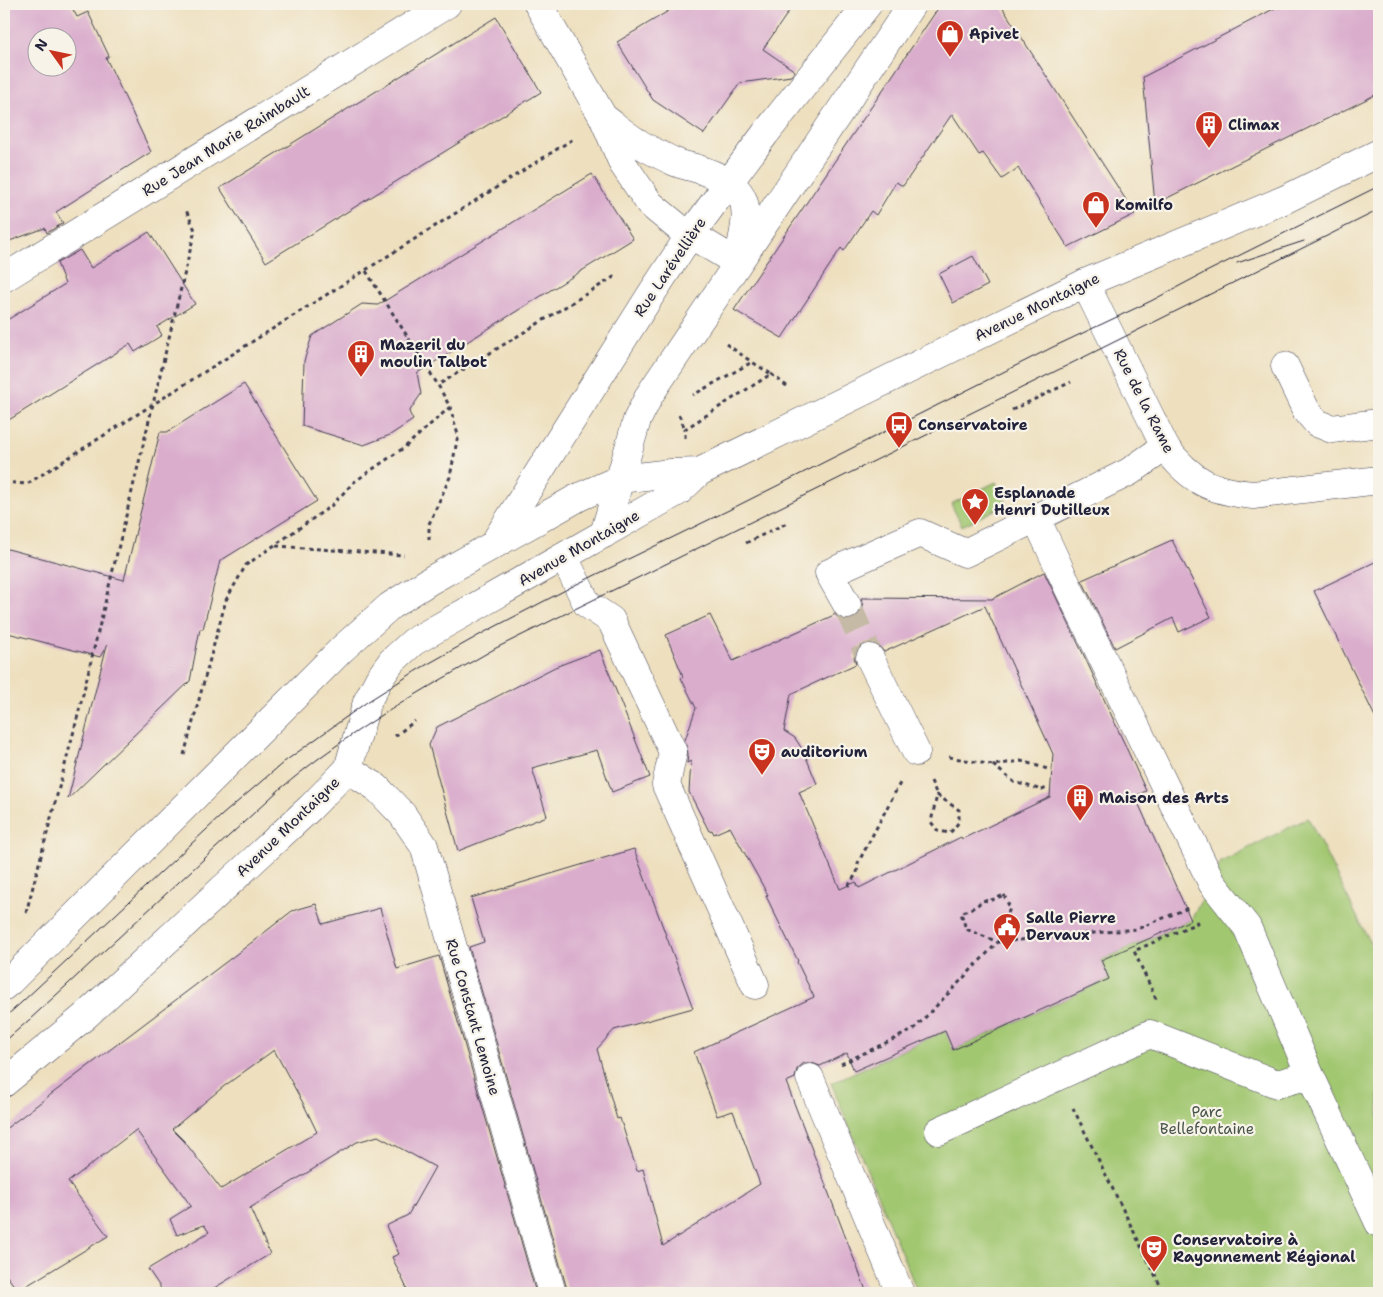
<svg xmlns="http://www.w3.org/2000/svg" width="1383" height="1297" font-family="'Shantell Sans',sans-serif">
<rect width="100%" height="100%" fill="#f7f3e8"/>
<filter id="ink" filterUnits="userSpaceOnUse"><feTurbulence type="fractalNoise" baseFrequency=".02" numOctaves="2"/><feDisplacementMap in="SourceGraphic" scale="10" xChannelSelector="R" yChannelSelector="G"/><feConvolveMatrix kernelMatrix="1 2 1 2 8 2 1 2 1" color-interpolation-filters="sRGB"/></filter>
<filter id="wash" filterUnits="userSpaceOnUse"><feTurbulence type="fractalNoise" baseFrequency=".0096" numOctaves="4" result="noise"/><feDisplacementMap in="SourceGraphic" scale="20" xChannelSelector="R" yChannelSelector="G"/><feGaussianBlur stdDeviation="1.12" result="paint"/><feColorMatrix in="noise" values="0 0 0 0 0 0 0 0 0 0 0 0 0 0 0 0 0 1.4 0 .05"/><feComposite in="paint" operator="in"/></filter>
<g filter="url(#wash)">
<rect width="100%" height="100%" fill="#eee0bf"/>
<path fill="#a2c771" stroke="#627456" d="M996,482l11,22 -45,22 -11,-22z
M1308,818l71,143v332h-461l-87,-210 114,-52 9,19 155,-71 -8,-19 90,-40 30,-58z"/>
<g id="blocks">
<path fill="#daadcd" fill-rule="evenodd" d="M4,4h66l7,13 11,-5 21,44 -3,2 45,94 -95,60 7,11 -16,10 -2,-5 -41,15zM38,38h30v30h-30z
M680,4h114l-31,45 32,22 -4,5 -51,7 -36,51 -51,-34 -36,-58z
M941,4h59l135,210 -67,33 -50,-79 -16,11 -19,-26 -4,2 -27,-41 -49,72 -7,-4 -20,33 -5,-4 -27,40 -3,-3 -59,90 -48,-28z
M1283,4h96v89l-224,111 -12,-127z
M496,17l45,75 -275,170 -46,-74z
M592,174l41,65 -216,134 4,21 -12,18 4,8 -23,15 -26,10 -62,-19 2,-65 8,-25 50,-32 16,1z
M149,232l46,72 -38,23 5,8 -27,17 -5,-8 -126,79v-101l61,-38 -8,-21 23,-13 11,18z
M973,256l15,29 -35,18 -14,-29z
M244,384l73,117 -97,60 -17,68h-3l-10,52 -122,118 39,-154 -7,12 -96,-25v-84l120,32 36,-148h7z
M1172,540l39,77 -32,15 -6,-14 -58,30 -33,-68z
M1379,560v165l-65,-134z
M1044,572l43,90 59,129 -11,5 56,124 -90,40 8,19 -156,71 -8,-19 -91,40 -7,-18 -27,13 -8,-3h-8l-7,6 -2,9 -9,4 81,211h-300v-4l-98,-342 15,-5 -13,-44 163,-49 59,159 -79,22 -17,19 20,70 3,-1 17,53 6,-2 20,77 97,-62 -27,-73 -16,5 -23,-64 120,-55 -17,-35 1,-1 -32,-65 2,-1 -38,-68 -16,7 -2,-4 -3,1 -20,-39 2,-31 -4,2 1,-8 -1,-9 -2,-6 11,-32 -15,-30 2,-2 -17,-41 44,-20 23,46 101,-46v-2l5,6 7,2 8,-2 7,-6 2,-7 -2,-8 131,1zM985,606l68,148 -3,43 -88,42 -1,-2 -102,51 -3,-6 -16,7 -41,-97 18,-8 -13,-32 -9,-14 -11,-7 7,-37 65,-30 -2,-7 3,-7 7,-6 7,-2 7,3 6,7z
M600,650l50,127 -38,15 -15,-42 -65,18 15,48 -89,35 -29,-106 8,-18 118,-60z
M316,904l7,20 57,-16 17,61 42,-13 97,337h-127l-17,-36 7,-3 -13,-28 22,-11 27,-48 -57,-31 -21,6 -107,66 20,46 -64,39h-42l-16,-24 61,-37 -5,-7 -27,10 -7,-16 21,-13 -55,-76 -68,52 40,54 -90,55 -14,-19v-142l247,-187 41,-32zM274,1050l29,53 14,29 -96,57 -37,-48 -12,-12 51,-42z"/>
</g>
</g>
<g filter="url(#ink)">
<use href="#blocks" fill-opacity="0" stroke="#413e4f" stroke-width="1"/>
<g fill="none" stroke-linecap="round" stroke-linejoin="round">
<path stroke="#c5baa5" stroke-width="28" stroke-dasharray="28 14" stroke-linecap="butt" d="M847,605l23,53"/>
<defs>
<path id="minor" d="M538,4l65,113 20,47 27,40 28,23 60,36
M603,117c11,8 22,18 34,25 12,8 25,14 38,20 9,4 19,5 29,9 47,17 46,36 36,80
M4,278l443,-274
M1085,283l80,164c26,34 46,44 88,48l126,-15
M1285,366l21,44 11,13 15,6 47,-6
M1165,447l-36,25 -93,46 32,69 144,296 35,44 63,148 69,148
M604,534l33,-114 13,-26 262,-390
M493,545l157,-249 40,-61 75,-101 103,-130
M564,557l23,47 24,16 62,132 -7,33 89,200
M847,605l-18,-32 91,-40 45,20 71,-35
M870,658l46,94
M348,769l28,18 26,27 22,32 128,447
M810,1078l90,215
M939,1131l211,-97 127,50 33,-9"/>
<path id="major" d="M4,986l6,-5 332,-332 48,-43 41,-26 148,-83 41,-18 51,-6 28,-1
M4,1083l80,-66 226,-209 38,-39 19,-67 12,-23 13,-18 21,-19 266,-151 20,-19 386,-189 201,-84 93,-46"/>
</defs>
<use href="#minor" stroke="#413e4f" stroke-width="29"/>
<use href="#major" stroke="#413e4f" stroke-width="29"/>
<path stroke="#413e4f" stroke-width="3" stroke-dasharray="4 4" stroke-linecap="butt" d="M366,271l72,114
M726,344l26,18
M771,374l17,13
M1012,410l59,-28
M679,415l6,14
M685,438v-9l86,-55 -19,-12 -59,33
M4,482l23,2 546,-345
M429,540v-16l21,-47 8,-42 -8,-28
M746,543l43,-21
M276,546l128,9
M395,736l20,-15
M184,755l42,-155 20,-35 85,-59 23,-24 51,-35 45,-40 -12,-22 179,-110
M949,757l44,8 28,-4 30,9
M993,765l21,17 28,8 7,-3
M931,781l6,14
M937,795l22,15v12l-9,11 -12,-2 -7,-9z
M848,886l9,-13 1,-10 42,-80
M1004,895l6,13 -12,34 -32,-13 -5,-16 16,-7 5,-6 7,1z
M26,913l50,-190 119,-493 -10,-22
M1156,999l-22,-48 63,-28 -1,-2
M841,1064l72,-34 85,-88 139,-13 51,-21
M1073,1108l91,185"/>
<use href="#minor" stroke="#fff" stroke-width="28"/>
<use href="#major" stroke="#fff" stroke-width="28"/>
<path stroke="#22223b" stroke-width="1" d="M1237,263l67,-22
M4,1018l18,-16 199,-186 63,-54 83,-60 52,-33 64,-36 94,-49 152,-74 324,-163 98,-46 53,-28 175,-87
M4,1042l25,-22 251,-231c14,-11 28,-23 42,-33 55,-41 115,-74 174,-108l568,-281 315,-157"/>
</g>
</g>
<defs>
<symbol id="shop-pin" viewBox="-11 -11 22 30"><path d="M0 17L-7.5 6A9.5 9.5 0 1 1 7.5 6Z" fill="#c8321e" stroke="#f7f3e8"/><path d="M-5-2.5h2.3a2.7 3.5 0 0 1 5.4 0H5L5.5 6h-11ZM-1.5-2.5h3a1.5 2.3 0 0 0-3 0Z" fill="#fff"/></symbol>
<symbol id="building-pin" viewBox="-11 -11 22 30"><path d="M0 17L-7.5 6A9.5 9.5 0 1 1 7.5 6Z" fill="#c8321e" stroke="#f7f3e8"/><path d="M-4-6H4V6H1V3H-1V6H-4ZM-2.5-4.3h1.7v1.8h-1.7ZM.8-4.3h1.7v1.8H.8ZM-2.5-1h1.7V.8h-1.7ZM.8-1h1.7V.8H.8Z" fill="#fff"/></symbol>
<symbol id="bus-pin" viewBox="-11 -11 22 30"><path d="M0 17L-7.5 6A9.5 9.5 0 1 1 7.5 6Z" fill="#c8321e" stroke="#f7f3e8"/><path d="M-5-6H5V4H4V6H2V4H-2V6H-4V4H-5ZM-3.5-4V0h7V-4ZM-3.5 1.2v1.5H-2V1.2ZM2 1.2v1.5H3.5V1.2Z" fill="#fff"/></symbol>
<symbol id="sight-pin" viewBox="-11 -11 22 30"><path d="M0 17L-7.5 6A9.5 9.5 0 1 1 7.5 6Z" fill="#c8321e" stroke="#f7f3e8"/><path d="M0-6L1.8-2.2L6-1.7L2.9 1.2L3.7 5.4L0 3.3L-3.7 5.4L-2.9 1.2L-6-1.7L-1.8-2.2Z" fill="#fff"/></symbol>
<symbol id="theatre-pin" viewBox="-11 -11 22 30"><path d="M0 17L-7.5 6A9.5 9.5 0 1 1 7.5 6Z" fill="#c8321e" stroke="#f7f3e8"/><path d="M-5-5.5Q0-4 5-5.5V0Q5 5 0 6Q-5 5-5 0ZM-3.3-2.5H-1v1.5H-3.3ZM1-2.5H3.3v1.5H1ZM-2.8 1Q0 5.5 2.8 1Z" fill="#fff"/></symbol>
<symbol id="civic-pin" viewBox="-11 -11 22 30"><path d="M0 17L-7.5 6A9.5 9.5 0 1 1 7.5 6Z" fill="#c8321e" stroke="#f7f3e8"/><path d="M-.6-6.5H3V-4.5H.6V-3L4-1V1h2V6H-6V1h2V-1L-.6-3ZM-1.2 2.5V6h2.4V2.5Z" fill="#fff"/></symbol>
</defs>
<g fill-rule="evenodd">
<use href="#shop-pin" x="934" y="18" width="32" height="43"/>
<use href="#building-pin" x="1193" y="109" width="32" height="43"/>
<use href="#shop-pin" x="1080" y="189" width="32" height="43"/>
<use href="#building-pin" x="345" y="338" width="32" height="43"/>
<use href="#bus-pin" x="883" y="409" width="32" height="43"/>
<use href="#sight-pin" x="959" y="486" width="32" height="43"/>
<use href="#theatre-pin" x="746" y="736" width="32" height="43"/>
<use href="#building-pin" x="1064" y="782" width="32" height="43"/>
<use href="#civic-pin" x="991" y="911" width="32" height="43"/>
<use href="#theatre-pin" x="1138" y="1233" width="32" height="43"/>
</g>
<g text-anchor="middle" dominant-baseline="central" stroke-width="4.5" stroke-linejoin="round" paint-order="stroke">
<g font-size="15" font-weight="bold" fill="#22223b" stroke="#f7f3e8" text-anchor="start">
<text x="969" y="34">Apivet</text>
<text x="1228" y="125">Climax</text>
<text x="1115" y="205">Komilfo</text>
<text x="380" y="345">Mazeril du<tspan x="380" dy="17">moulin Talbot</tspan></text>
<text x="918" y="425">Conservatoire</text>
<text x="994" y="493">Esplanade<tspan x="994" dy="17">Henri Dutilleux</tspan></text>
<text x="781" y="752">auditorium</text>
<text x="1099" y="798">Maison des Arts</text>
<text x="1026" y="918">Salle Pierre<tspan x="1026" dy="17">Dervaux</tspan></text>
<text x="1173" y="1240">Conservatoire à<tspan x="1173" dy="17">Rayonnement Régional</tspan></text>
</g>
<g font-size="15" fill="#22223b" stroke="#f7f3e8">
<text transform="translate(226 141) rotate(-32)">Rue Jean Marie Raimbault</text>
<text transform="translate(670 267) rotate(-56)">Rue Larévellière</text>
<text transform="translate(1037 307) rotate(-26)">Avenue Montaigne</text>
<text transform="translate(1144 401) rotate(63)">Rue de la Rame</text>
<text transform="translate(579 548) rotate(-30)">Avenue Montaigne</text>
<text transform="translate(288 827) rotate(-44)">Avenue Montaigne</text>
<text transform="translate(473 1017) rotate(74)">Rue Constant Lemoine</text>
</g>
<g font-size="15" fill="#48544b" stroke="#f7f3e8">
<text x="1207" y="1112">Parc<tspan x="1207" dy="17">Bellefontaine</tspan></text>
</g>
</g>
<rect width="1383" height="1297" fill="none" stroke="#f7f3e8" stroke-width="20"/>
<g transform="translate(52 52) rotate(303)"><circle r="24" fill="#f7f3e8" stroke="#a29fa3"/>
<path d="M0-4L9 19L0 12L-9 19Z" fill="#c8321e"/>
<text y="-8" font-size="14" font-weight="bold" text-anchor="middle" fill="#22223b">N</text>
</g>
</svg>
